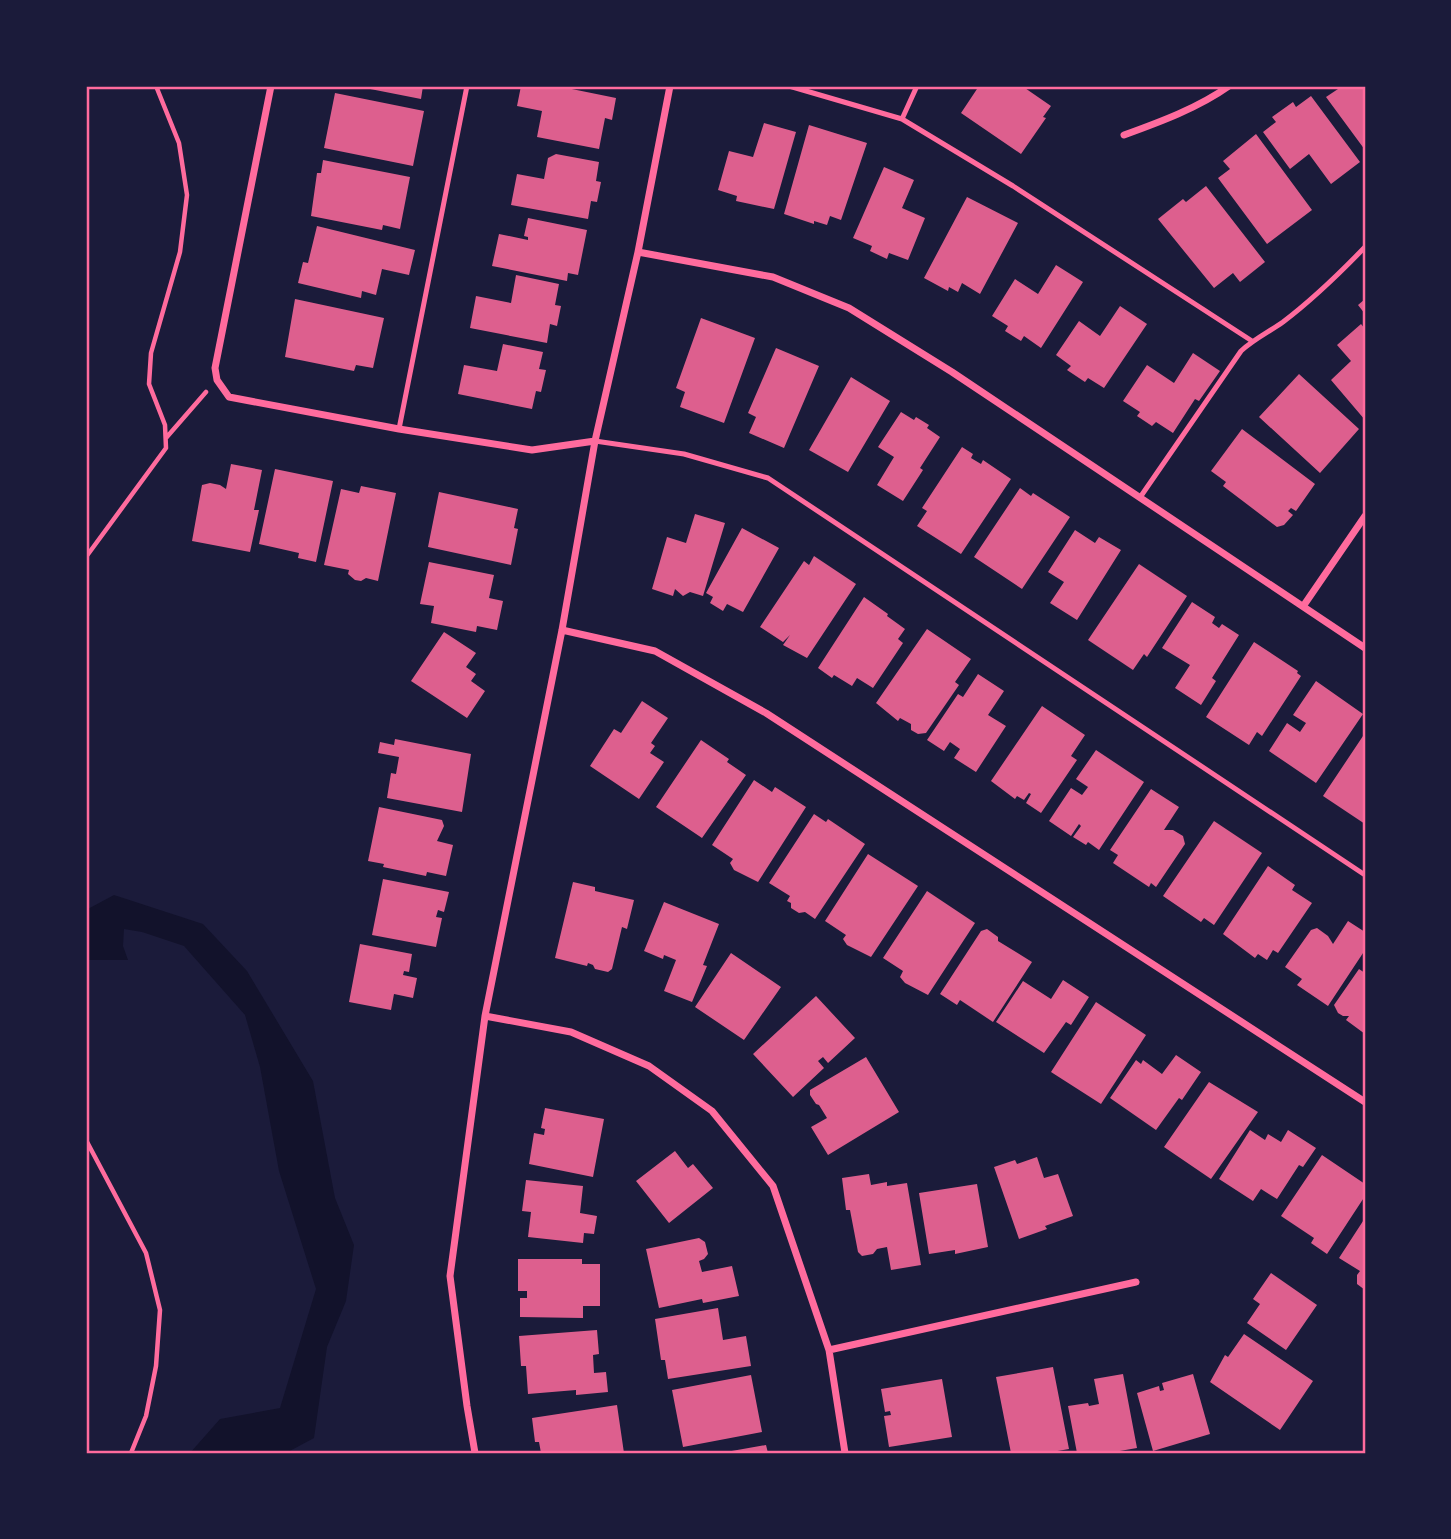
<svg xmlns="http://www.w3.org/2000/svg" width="1451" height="1539" font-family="Poppins,sans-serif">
<rect width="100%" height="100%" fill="#1b1b3a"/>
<path fill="#12122b" d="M114,895l89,29 44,47 66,110 22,117 19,47 -8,56 -19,46 -13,91 -28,15h-96l30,-34 60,-11 36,-119 -37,-118 -19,-104 -15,-52 -61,-69 -42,-14 -18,-3 -1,17 5,14h-42v-50z"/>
<path fill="#dd5f8e" d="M355,86h68l-2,13z
M521,86h36l59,12 -4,22 -7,-2 -6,31 -62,-12 5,-26 -25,-5z
M979,86h43l29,20 -8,11 3,1 -25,36 -60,-41z
M1335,86h30v64l-39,-53 12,-8z
M335,93l89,18 -11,55 -89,-18z
M1311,96l49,66 -29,22 -22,-30 -19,15 -27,-37 13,-10 -4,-5 21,-15 3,5z
M764,123l32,9 -22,77 -38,-8 1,-5 -19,-6 11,-39 24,6z
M809,125l58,18 -26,77 -11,-4 -3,9 -13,-4v3l-30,-10z
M1256,134l56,76 -45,34 -49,-66 12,-9 -7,-8z
M556,154l43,8 -3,19 5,1 -4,20 -6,-1 -3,18 -77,-14 6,-31 27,5 4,-21z
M323,160l87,17 -10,52 -17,-4 -1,5 -71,-14 6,-43h4z
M884,167l30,13 -12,28 23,10 -17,42 -19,-7 -2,6 -17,-8 2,-5 -19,-8z
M1206,186l59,76 -25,20 -7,-9 -19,15 -56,-69 25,-20 3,3z
M967,197l51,26 -38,71 -18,-11 -4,9 -9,-5 -1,4 -24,-13z
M528,218l59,12 -9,45 -10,-2 -1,8 -75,-15 7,-32 29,6v-3l-4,-1z
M317,226l98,24 -6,25 -27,-6 -6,26 -14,-4 -1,7 -63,-15 5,-21 5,1z
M1056,265l27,17 -42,66 -17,-12 -3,5 -16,-10 3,-5 -16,-10 23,-37 23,15z
M516,275l43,9 -4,21 6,1 -4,20 -7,-2 -3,19 -77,-15 6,-32 35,7z
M295,299l89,19 -11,50 -17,-3 -2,6 -69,-14z
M1365,299v15l-7,-9z
M1120,306l27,18 -43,64 -16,-10 -3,4 -18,-12 4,-4 -15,-11 23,-34 21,15z
M701,318l54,20 -31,85 -44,-16 5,-15 -9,-4z
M1361,324l4,5v91l-34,-40 20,-19 -14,-16z
M503,344l40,8 -4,17 7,1 -5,22 -5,-1 -4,18 -74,-15 6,-29 33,6z
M776,348l43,18 -35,82 -35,-15 7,-16 -8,-4z
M1193,353l27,18 -21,30 -4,-2 -22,34 -17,-11 -4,4 -15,-10 3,-4 -17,-11 24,-36 27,18z
M1299,374l60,55 -39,44 -61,-56z
M851,377l39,24 -42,71 -39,-22z
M901,412l13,8 2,-3 13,8 -2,3 13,9 -20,31 3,2 -20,31 -26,-16 17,-28 -16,-10z
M1242,429l73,55 -19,27 -5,-3 -3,3 5,4 -9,10 -7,2 -54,-41 3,-4 -15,-11z
M962,447l11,7 -2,4 10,6 2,-4 28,19 -50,75 -44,-28 10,-15 -5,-3z
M231,464l31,6 -8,40h5l-9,42 -58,-11 10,-56 8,-2 10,2 6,4z
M275,469l58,12 -17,81 -18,-4 1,-5 -40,-9z
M361,486l35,7 -18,88 -12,-3 -5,3 -6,-1 -7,-6 1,-4 -25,-5 17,-76 18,4z
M1020,488l11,8 2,-3 37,24 -48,72 -48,-32z
M439,492l79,17 -4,19 4,1 -7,36 -83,-18z
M695,514l30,9 -22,73 -13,-4 -7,4 -8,-7 -2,7 -21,-7 15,-52 19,6z
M742,528l37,20 -36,64 -16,-8 -4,7 -13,-8 3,-6 -7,-4z
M1075,530l20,13 4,-6 22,13 -44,70 -27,-17 14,-21 -16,-10z
M814,556l42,28 -49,74 -24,-13 7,-10 -7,7 -23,-15 44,-66 5,4z
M429,562l65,13 -5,23 14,3 -6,29 -20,-4 -1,6 -45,-9 3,-17 -14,-2z
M1139,564l48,32 -40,61 -3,-3 -11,16 -45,-30z
M864,597l24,17 -1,2 18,13 -7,10 5,4 -30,45 -16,-10 -5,8 -18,-11 -2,3 -14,-10z
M1192,602l23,15 -3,6 7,5 3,-4 17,11 -27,43 4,3 -15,24 -26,-17 15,-23 -28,-17z
M927,629l44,30 -16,23 4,3 -33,48 -8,1 -7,-4v-6l-11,-6 -2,3 -22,-18z
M444,632l32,21 -10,14 10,7 -5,7 14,10 -18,27 -56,-37z
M1254,642l44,29 -1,2 4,3 -39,60 -5,-4 -8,13 -43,-28z
M978,674l26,17 -16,24 18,11 -30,46 -22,-14 6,-9 -10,-7 -6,9 -17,-11 31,-46 5,3z
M1316,681l47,33 -47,69 -47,-32 18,-28 13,9 6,-9 -13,-8z
M642,701l26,17 -17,25 4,3 -5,7 14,9 -25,37 -49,-33 24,-37 7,4z
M1042,706l43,29 -14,21 6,4 -36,53 -15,-10 5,-9 -2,-1 -5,7 -7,-4 -2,3 -24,-18z
M1365,733v91l-42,-28z
M395,739l76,15 -9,58 -75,-14 4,-25 5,1 3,-17 -21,-4 2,-11 14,3z
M701,740l28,19 -2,3 19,13 -44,63 -46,-31z
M1096,750l48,32 -45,68 -11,-8 -2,3 -13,-8 8,-11 -2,-2 -8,12 -22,-15 22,-33 11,7 6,-8 -12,-8z
M754,780l18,12 3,-5 31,20 -48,75 -24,-12 -4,-7 3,-4 -21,-14z
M1151,789l28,18 -15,23h9l10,6 2,8 -29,43 -5,-4 -2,4 -36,-24 5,-8 -8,-5z
M379,807l63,13 2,6 -7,15 16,4 -7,31 -19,-4 -1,4 -43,-9 1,-3 -16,-3z
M814,814l12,8 2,-3 37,25 -50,75 -10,-7 -6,1 -8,-5v-5l-4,-2 3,-5 -21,-13z
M1214,821l48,32 -48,72 -10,-7 -3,4 -38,-26z
M868,854l50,32 -47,71 -24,-12 -4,-6 3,-4 -21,-14z
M1268,866l27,19 -3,5 20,13 -34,50 -5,-3 -6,10 -9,-6 -3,4 -32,-24z
M383,879l66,13 -5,20 -6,-2 -2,7 6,1 -6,29 -64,-12z
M573,882l22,5v4l39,9 -7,29 -5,-2 -10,42 -4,3 -13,-3 -2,-4 -5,-2 -1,3 -32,-8z
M927,891l48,32 -47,72 -23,-12 -5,-6 3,-6 -20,-13z
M664,902l55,22 -16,41 4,1 -15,36 -28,-11 12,-31 -12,-5 -1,4 -19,-8z
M1348,921l17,11v18l-37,56 -31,-21 5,-6 -17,-12 26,-37 6,-2 11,8 5,8z
M987,929l11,8v4l34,21 -39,60 -33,-22 -3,5 -17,-11 41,-63z
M360,944l52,10 -3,18 -5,-1 -1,4 14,3 -4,20 -19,-4 -3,16 -42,-8z
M731,953l50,34 -37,53 -49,-33z
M1359,969l6,4v61l-19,-14 3,-4h-6l-5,-3 -4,-8z
M1063,980l26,17 -18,28 -5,-3 -22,31 -48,-31 27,-41 28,18z
M816,996l39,42 -27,25 -5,-6 -5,4 6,7 -31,29 -40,-43z
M1096,1002l50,33 -45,69 -50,-32z
M1176,1055l25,17 -19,28 -3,-2 -23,32 -46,-32 26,-38 5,4 2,-4 19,14z
M866,1057l33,55 -71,43 -17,-28 16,-9 -8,-13 -3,-1 -6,-9v-5z
M1209,1082l49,30 -47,67 -47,-32z
M545,1108l59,11 -11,58 -64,-13 5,-31 10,2 1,-6 -4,-1z
M1250,1130l15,10 3,-6 13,8 7,-12 28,18 -13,19 -4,-2 -22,34 -16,-10 -8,12 -34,-22z
M675,1151l13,17 5,-4 20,24 -44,35 -33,-42z
M1322,1155l43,29v12l-38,58 -16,-11 3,-5 -33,-22z
M1037,1157l7,21 14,-4 15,42 -28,10 2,3 -28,10 -25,-72 21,-7 2,4z
M869,1174l2,11 16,-3v4l20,-3 14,82 -30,5 -4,-23 -10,2 -4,5 -11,2 -4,-4 -8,-42h-4l-4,-32z
M526,1180l57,6 -3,27 17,3 -3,18 -10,-1 -1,10 -55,-6 3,-25 -9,-1z
M977,1184l11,63 -33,7v-4l-26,4 -10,-61z
M1365,1218v72l-8,-6v-9l3,-4 -21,-13z
M699,1238l6,4 3,12 -4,5 -5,2 3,11 30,-6 7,30 -36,7 -1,-4 -43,9 -13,-59z
M518,1259h64v5h18v42h-17v12l-63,-1v-19h7v-7h-9z
M1271,1273l46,32 -31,45 -39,-27 13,-19 -7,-5z
M718,1308l5,32 23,-4 5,30 -83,13 -3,-19h-4l-6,-41z
M597,1330l2,24 -6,1 1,18 12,-1 2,20 -32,3v-5l-48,4 -2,-28h-5l-2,-30z
M1244,1334l69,47 -33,49 -70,-48 15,-27 3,2z
M1053,1367l16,82 -23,4h-35l-15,-76z
M1123,1374l14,74 -29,5h-31l-9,-47 20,-3 1,3 10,-2 -5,-25z
M1193,1374l17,60 -57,17 -16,-58 22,-7 1,5 4,-1 -2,-7z
M751,1375l11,57 -79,15 -11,-57z
M942,1379l10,58 -63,10 -5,-31 7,-1 -1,-4 -5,1 -4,-23z
M617,1405l7,48h-83l-2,-11h-4l-3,-24z
M766,1445l2,8h-41l-1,-1z"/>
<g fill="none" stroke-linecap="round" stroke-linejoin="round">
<path stroke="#ff6b9d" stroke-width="4.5" d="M166,438l40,-46
M86,557l80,-109 -1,-23 -16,-41 2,-31 29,-101 7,-57 -8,-52 -23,-57
M86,1140l60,113 14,57 -4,56 -10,50 -15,37"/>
<path stroke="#ff6b9d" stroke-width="5" d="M789,86l113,33
M917,86l-15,33 111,67 239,155
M399,429l68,-343
M595,441l89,13 84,24 597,397
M1141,496l100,-145c13,-12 28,-19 42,-29 29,-22 56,-48 82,-75"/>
<path stroke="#ff6b9d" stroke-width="7" d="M271,86l-56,282 2,12 12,17 170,32 133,21 63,-9
M1124,135c36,-13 74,-27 105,-49
M638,252l135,25 76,31 103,64 413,276
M1304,605l61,-89
M562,630l93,21 111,62 599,389
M485,1016l86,16 78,34 63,45 61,75 56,164 16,103
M829,1350l307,-68
M475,1453l-8,-47 -17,-130 35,-260 77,-386 33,-189 43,-189 32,-166"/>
</g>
<rect width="1451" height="1539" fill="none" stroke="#1b1b3a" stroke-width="175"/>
<rect x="88" y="88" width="1276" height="1364" fill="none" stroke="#ff6b9d" stroke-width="2.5"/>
</svg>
